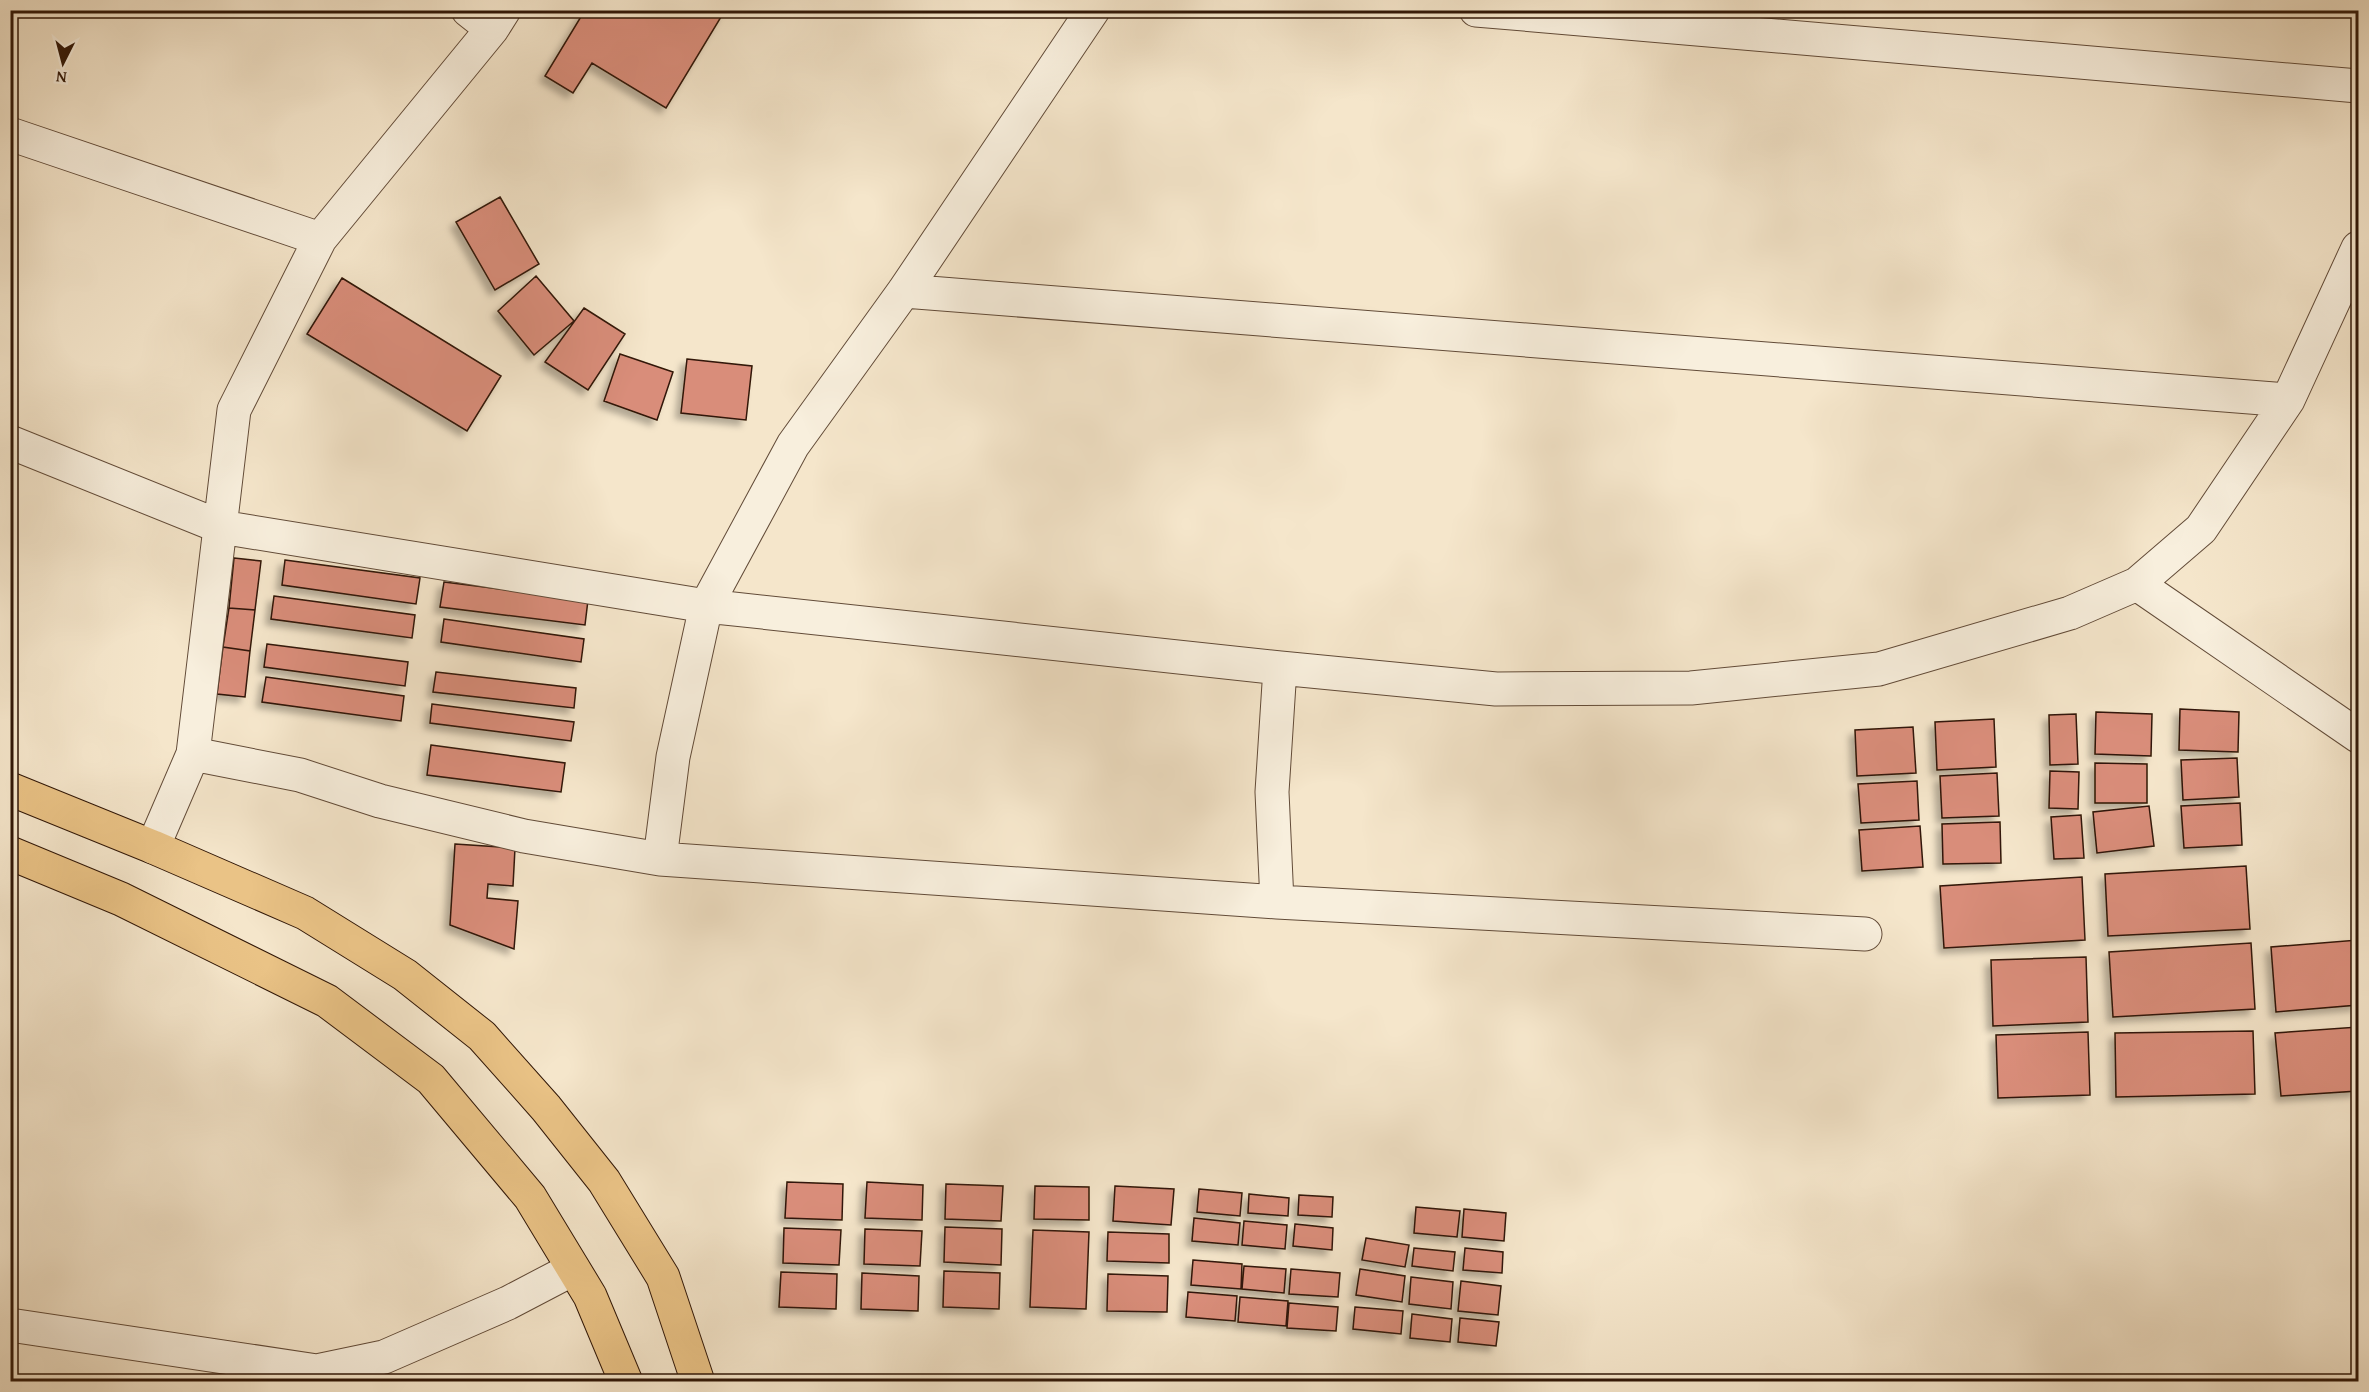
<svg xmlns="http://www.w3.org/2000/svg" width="2369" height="1392" font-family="'Gentium Book Plus',serif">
<defs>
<filter id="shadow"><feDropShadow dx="-5.5" dy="5.5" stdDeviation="3" flood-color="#0004"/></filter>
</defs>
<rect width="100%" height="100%" fill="#f5e6cb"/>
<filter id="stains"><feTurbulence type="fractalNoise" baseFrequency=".00333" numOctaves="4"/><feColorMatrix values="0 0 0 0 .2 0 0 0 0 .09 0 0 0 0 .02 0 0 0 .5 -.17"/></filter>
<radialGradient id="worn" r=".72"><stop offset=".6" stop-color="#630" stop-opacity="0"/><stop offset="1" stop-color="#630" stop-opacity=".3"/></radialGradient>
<path fill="#d98d7a" stroke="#311707" stroke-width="1.5" filter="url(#shadow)" d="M585,10h136l3,2 -58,96 -74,-45 -19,30 -28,-17z
M500,197l39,67 -44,26 -39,-68z
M536,276l38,45 -40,34 -36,-44z
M342,278l159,98 -34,55 -160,-97z
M584,308l41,26 -37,56 -43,-28z
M620,354l53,18 -16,48 -53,-19z
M687,359l65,7 -6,54 -65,-7z
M234,558l27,3 -6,49 -26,-2z
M285,560l135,18 -4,26 -134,-19z
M444,582l144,18 -3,25 -145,-18z
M274,596l141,19 -3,23 -141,-19z
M229,608l26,2 -5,41 -27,-4z
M444,619l140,20 -3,23 -140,-20z
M267,644l141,18 -3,24 -141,-19z
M223,647l27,4 -5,46 -28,-3z
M436,672l140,16 -2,20 -141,-16z
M266,677l138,19 -3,25 -139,-19z
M432,704l142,18 -3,19 -141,-18z
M2180,709l59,3 -1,40 -59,-2z
M2096,712l56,2 -1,42 -56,-2z
M2076,714l2,50 -28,1 -1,-50z
M1994,719l2,48 -59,3 -2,-48z
M1913,727l3,46 -59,3 -2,-46z
M431,745l134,18 -4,29 -134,-17z
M2237,758l2,39 -56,3 -2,-40z
M2095,763l52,1v39h-52z
M2050,771l29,1 -1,37 -29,-1z
M1997,773l2,43 -57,2 -2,-42z
M1917,781l2,39 -58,3 -3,-39z
M2240,803l2,42 -58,3 -3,-42z
M2149,806l5,40 -57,7 -4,-41z
M2081,815l3,43 -30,1 -3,-42z
M2000,822l1,41 -58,1 -1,-40z
M1920,826l3,41 -61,4 -3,-41z
M455,844l60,4 -2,38 -25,-2 -1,14 31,3 -4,48 -64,-24z
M2246,866l4,63 -142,7 -3,-62z
M2082,877l3,63 -141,8 -4,-62z
M2358,940v65l-82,7 -5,-65z
M2251,943l4,66 -142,8 -4,-65z
M2086,957l2,65 -95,4 -2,-66z
M2358,1027v64l-77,5 -6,-63z
M2253,1031l2,63 -139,3 -1,-64z
M2088,1032l2,63 -92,3 -2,-63z
M787,1182l56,2 -1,36 -57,-2z
M867,1182l56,3 -1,35 -57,-2z
M946,1184l57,2 -2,35 -56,-2z
M1035,1186l54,1v33l-55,-1z
M1115,1186l59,3 -3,36 -58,-4z
M1199,1189l43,4 -2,23 -43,-4z
M1249,1194l40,4 -1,18 -40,-3z
M1299,1195l34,2 -1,20 -34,-2z
M1416,1207l44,4 -3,26 -43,-4z
M1464,1209l42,4 -2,28 -42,-4z
M1194,1218l46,5 -2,22 -46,-4z
M1244,1221l43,4 -2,24 -43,-4z
M1295,1224l38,4 -1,22 -39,-4z
M945,1227l57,2 -1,36 -57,-3z
M784,1228l57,2 -2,35 -56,-2z
M865,1229l57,2 -2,35 -56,-2z
M1033,1230l56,2 -3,77 -56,-2z
M1108,1232l61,2v29l-62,-2z
M1366,1238l43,7 -4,22 -43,-7z
M1414,1248l41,4 -2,19 -41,-5z
M1465,1248l38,4 -1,21 -39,-3z
M1193,1260l49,4 -1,25 -50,-4z
M1244,1266l42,3 -2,24 -42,-4z
M1291,1269l49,4 -2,24 -49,-3z
M1360,1269l45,7 -3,26 -46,-7z
M944,1271l56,2 -1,36 -56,-2z
M781,1272l56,2 -1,35 -57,-2z
M862,1273l57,3 -1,35 -57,-2z
M1108,1274l60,2 -1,36 -60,-1z
M1411,1277l42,5 -2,27 -42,-5z
M1461,1281l40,5 -3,29 -40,-4z
M1188,1292l49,4 -2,25 -49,-4z
M1240,1297l48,4 -2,25 -48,-4z
M1289,1303l49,4 -2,24 -49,-3z
M1355,1307l48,4 -2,23 -48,-5z
M1412,1314l40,5 -2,23 -40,-4z
M1460,1318l39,4 -3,24 -38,-4z"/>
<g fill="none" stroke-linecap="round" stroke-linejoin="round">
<defs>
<path id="street" d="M468,10l24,19
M1476,10l882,76
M10,134l310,105
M904,291l1384,109
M10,442l211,85 485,79 574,62 216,21 195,-1 188,-19 191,-56 67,-29 64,-55 87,-129 70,-152
M2137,584l221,152
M193,754l107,21 80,26 144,35 136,23 617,43 588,32
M153,847l40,-93 41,-344 86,-171 172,-210 12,-19
M660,859l13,-102 33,-151 87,-161 111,-154 189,-281
M1277,902l-5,-110 8,-124
M10,1325l307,46 67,-14 124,-54 65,-34"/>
<path id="primary" d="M10,789l143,58 152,66 100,62 77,61 64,72 58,73 59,96 35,105
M10,853l111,46 206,102 104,78 99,118 60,99 36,86"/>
</defs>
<use href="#street" stroke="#624b38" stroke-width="35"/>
<use href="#primary" stroke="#311707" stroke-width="35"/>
<use href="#street" stroke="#f8efdd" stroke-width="33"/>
<use href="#primary" stroke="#eac386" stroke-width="33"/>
</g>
<rect width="2369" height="1392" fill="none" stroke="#f5e6cb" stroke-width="36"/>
<rect x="12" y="12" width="2345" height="1368" fill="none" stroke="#311707" stroke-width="3"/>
<rect x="18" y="18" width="2333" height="1356" fill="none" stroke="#311707" stroke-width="1.5"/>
<g transform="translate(63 63) rotate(186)" stroke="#f8efdd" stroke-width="4.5" paint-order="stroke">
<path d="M0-4.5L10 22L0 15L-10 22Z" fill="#311707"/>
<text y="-9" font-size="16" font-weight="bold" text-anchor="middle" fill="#311707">N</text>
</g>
<rect width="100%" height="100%" filter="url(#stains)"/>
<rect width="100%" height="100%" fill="url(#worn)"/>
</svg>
